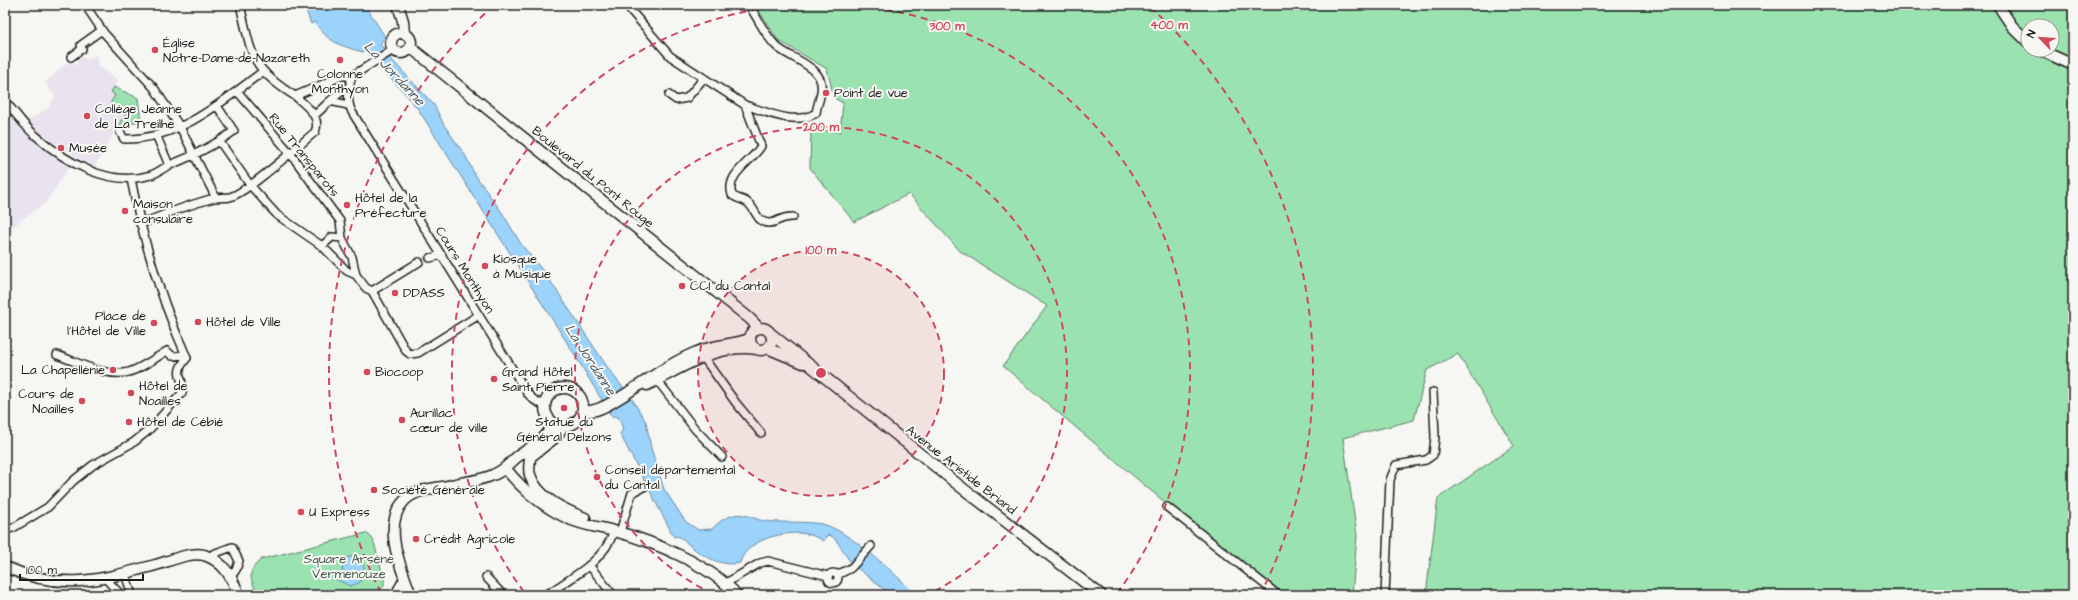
<svg xmlns="http://www.w3.org/2000/svg" width="2078" height="600" font-family="'Architects Daughter',sans-serif">
<rect width="100%" height="100%" fill="#f6f6f2"/>
<filter id="ink" filterUnits="userSpaceOnUse"><feTurbulence type="fractalNoise" baseFrequency=".025" numOctaves="2"/><feDisplacementMap in="SourceGraphic" scale="8" xChannelSelector="R" yChannelSelector="G"/><feConvolveMatrix kernelMatrix="1 2 1 2 8 2 1 2 1" color-interpolation-filters="sRGB"/></filter>
<g filter="url(#ink)">
<path fill="#e9e3ef" d="M96,55l3,11 20,15 -5,6 24,11 3,23 -13,3 1,13 -10,-1 -5,-4 -20,36 -57,-36 -10,-11 20,-12 8,-12 -10,-15 24,-21 7,4 5,-9 7,4z
M14,117l26,30 30,19 -24,36 -41,30v-109z"/>
<path fill="#9ae2b0" stroke="#5b7f66" fill-rule="evenodd" d="M755,5h1318v590h-647l12,-97 76,-52 -56,-92 -31,16 -13,50 -71,18 14,98 -5,59h-68l-122,-95 -159,-134 44,-60 -87,-55 -51,-57 -55,28 -44,-54 1,-39 29,3 3,-29 -9,-5 -7,-29 -49,-29zM2028,26h24v24h-24z
M114,87l24,11 3,23 -13,3v3l-6,2 -4,-3 7,-12 -15,-10 5,-9 -4,-3z
M366,533l7,6 11,40v6l-6,9 -120,1c-8,-16 -12,-24 4,-36z"/>
<path fill="#9cd3fb" stroke="#698aa2" d="M304,5h61l20,32 -5,7 13,17 41,44 10,20 21,30 10,20 28,39 18,30 26,32 63,95 22,28 14,23 5,26 13,41 21,32 13,9 14,-1c7,-8 20,-17 32,-14 7,1 13,5 20,6 19,2 38,0 58,3 25,5 76,52 94,71h-25l-40,-32 -15,-23 -6,-5 -4,1 -2,5c-5,-2 -11,-6 -17,-7 -21,-4 -61,5 -67,29 -15,4 -35,-5 -47,-15 -6,-4 -9,-9 -15,-12l-4,1 -54,-103 3,-5 -4,-11 -4,-2 -3,1 -39,-65 -155,-243c-16,-21 -36,-38 -53,-59l-2,2c-22,-6 -36,-10 -48,-30l-4,2z
M356,556c11,6 9,19 3,27l-9,3 -15,-7 8,-5 -1,-11 3,-5z"/>
<g fill="none" stroke-linecap="round" stroke-linejoin="round">
<path stroke="#d5d5d2" stroke-width="7" stroke-dasharray="7 3.5" stroke-linecap="butt" d="M419,262l11,-4"/>
<defs>
<path id="street" d="M85,5l19,28 50,55 26,39 36,71
M240,5c12,48 9,63 55,91l47,-20h10l41,-26
M626,5l44,51 75,49 16,41c-9,16 -36,28 -29,49 6,5 13,4 17,9 7,6 8,19 20,19 9,0 11,-7 24,-6
M71,57l11,-8 -1,-4 21,-15
M352,76c-4,12 -6,24 0,36l176,282 6,6 11,6
M237,91l53,62 50,68 2,17
M669,95l7,5 11,-2 17,-20
M5,101c10,11 19,25 30,34 30,27 74,53 116,40 6,-2 12,-7 19,-10 23,-9 44,-19 64,-34l-17,-25
M330,101l12,-10 6,-3
M745,105c22,7 50,21 71,8 1,-7 4,-14 5,-21 5,-26 -30,-32 -45,-46 -11,-11 -18,-27 -27,-41
M315,115l15,-14 18,4
M120,132l4,7c54,1 97,-36 138,-67
M157,137l12,28
M220,142l30,43 27,30 45,31 25,25 9,4 10,13 6,3 34,60 4,3
M140,224c24,-9 49,-20 75,-26 5,-1 10,0 15,-1 18,-5 68,-51 85,-65 7,-16 -10,-27 -20,-36
M322,246l10,-9 10,1 10,19 4,18
M430,258l12,-3
M372,291l47,-29
M410,354l8,-1 61,-38
M57,355c20,7 50,23 72,17 13,-4 26,-14 38,-21l5,5 14,-1
M706,356v5l30,42 25,30
M657,380l38,49 27,28
M1167,507l111,88
M7,529l6,-1 35,-21 25,-26 20,-16 41,-23 15,-12 33,-37c4,-16 -11,-17 5,-35 -26,-58 -44,-117 -56,-179
M620,532l12,-39 13,-7
M211,558l2,-4 19,-7 7,14 -3,9 -5,6
M589,565l24,30
M828 578a5 5 0 1 1 10 0a5 5 0 1 1-10 0Z
M125,574l7,21
M837,575l14,-7 20,-22
M486,577l17,18
M106,579l15,16
M726,583l34,-20 8,-2 60,15
M546,595c26,-18 58,-33 68,-64
M1385,595l5,-115 6,-15 30,-5 7,-5 2,-18 -2,-45"/>
<path id="secondary" d="M398,5l5,16 1,13
M1998,5l14,21 16,16
M391 43a10 10 0 1 1 20 0a10 10 0 1 1-20 0Z
M410,47l339,271 10,10
M2040,50l33,15
M750 339a11 11 0 1 1 22 0a11 11 0 1 1-22 0Z
M770,333l191,154 140,108
M767,348l36,15
M647,385c33,-16 71,-43 110,-36
M545 407a19 19 0 1 1 38 0a19 19 0 1 1-38 0Z
M582,412c13,0 23,-5 34,-12 27,-16 51,-36 81,-48 17,-7 36,-7 53,-13
M563,426l-6,10 -27,21c0,6 -2,13 0,18 7,23 35,35 55,43
M506,469c16,20 38,38 61,49 14,7 32,9 47,13 39,10 96,34 123,64
M5,567c58,25 96,13 154,-3 13,-4 31,-12 45,-9 20,6 28,23 35,40
M396,595l9,-16
M411,595c-10,-27 -30,-71 -6,-95 10,-10 30,-12 43,-14 14,-4 31,-5 45,-11 15,-6 16,-13 28,-21 14,-10 26,-15 32,-31"/>
</defs>
<use href="#street" stroke="#1c1c1c" stroke-width="10"/>
<use href="#secondary" stroke="#1c1c1c" stroke-width="13"/>
<use href="#street" stroke="#f6f6f2" stroke-width="7"/>
<use href="#secondary" stroke="#f6f6f2" stroke-width="10"/>
</g>
</g>
<circle cx="821" cy="373" r="123" fill="#d1495b" fill-opacity=".12"/>
<g fill="none" stroke="#d1495b" stroke-width="2" stroke-dasharray="7 5">
<circle cx="821" cy="373" r="123"/>
<path d="M713 594A246 246 0 1 1 929 594"/>
<path d="M524 592A369 369 0 0 1 792 5M850 5A369 369 0 0 1 1118 592"/>
<path d="M381 593A492 492 0 0 1 492 7M1150 7A492 492 0 0 1 1261 593"/>
</g>
<g fill="#d1495b" stroke="#f6f6f2" stroke-width="1.5">
<circle cx="155" cy="50" r="4"/>
<circle cx="340" cy="60" r="4"/>
<circle cx="826" cy="93" r="4"/>
<circle cx="87" cy="116" r="4"/>
<circle cx="61" cy="148" r="4"/>
<circle cx="347" cy="205" r="4"/>
<circle cx="125" cy="211" r="4"/>
<circle cx="485" cy="266" r="4"/>
<circle cx="682" cy="286" r="4"/>
<circle cx="395" cy="293" r="4"/>
<circle cx="198" cy="322" r="4"/>
<circle cx="154" cy="323" r="4"/>
<circle cx="113" cy="370" r="4"/>
<circle cx="367" cy="372" r="4"/>
<circle cx="494" cy="379" r="4"/>
<circle cx="131" cy="393" r="4"/>
<circle cx="82" cy="401" r="4"/>
<circle cx="564" cy="408" r="4"/>
<circle cx="402" cy="420" r="4"/>
<circle cx="129" cy="422" r="4"/>
<circle cx="597" cy="477" r="4"/>
<circle cx="374" cy="490" r="4"/>
<circle cx="301" cy="512" r="4"/>
<circle cx="416" cy="539" r="4"/>
</g>
<g text-anchor="middle" dominant-baseline="central" stroke-width="4" stroke-linejoin="round" paint-order="stroke">
<g font-size="13" fill="#1c1c1c" stroke="#f6f6f2" text-anchor="start">
<text x="163" y="43">Église<tspan x="163" dy="15">Notre-Dame-de-Nazareth</tspan></text>
<text x="340" y="74" text-anchor="middle">Colonne<tspan x="340" dy="15">Monthyon</tspan></text>
<text x="834" y="93">Point de vue</text>
<text x="95" y="109">Collège Jeanne<tspan x="95" dy="15">de La Treilhe</tspan></text>
<text x="69" y="148">Musée</text>
<text x="355" y="198">Hôtel de la<tspan x="355" dy="15">Préfecture</tspan></text>
<text x="133" y="204">Maison<tspan x="133" dy="15">consulaire</tspan></text>
<text x="493" y="259">Kiosque<tspan x="493" dy="15">à Musique</tspan></text>
<text x="690" y="286">CCI du Cantal</text>
<text x="403" y="293">DDASS</text>
<text x="146" y="316" text-anchor="end">Place de<tspan x="146" dy="15">l'Hôtel de Ville</tspan></text>
<text x="206" y="322">Hôtel de Ville</text>
<text x="105" y="370" text-anchor="end">La Chapellénie</text>
<text x="375" y="372">Biocoop</text>
<text x="502" y="372">Grand Hôtel<tspan x="502" dy="15">Saint Pierre</tspan></text>
<text x="139" y="386">Hôtel de<tspan x="139" dy="15">Noailles</tspan></text>
<text x="74" y="394" text-anchor="end">Cours de<tspan x="74" dy="15">Noailles</tspan></text>
<text x="410" y="413">Aurillac<tspan x="410" dy="15">cœur de ville</tspan></text>
<text x="137" y="422">Hôtel de Cébié</text>
<text x="564" y="422" text-anchor="middle">Statue du<tspan x="564" dy="15">Général Delzons</tspan></text>
<text x="605" y="470">Conseil départemental<tspan x="605" dy="15">du Cantal</tspan></text>
<text x="382" y="490">Société Générale</text>
<text x="309" y="512">U Express</text>
<text x="424" y="539">Crédit Agricole</text>
</g>
<g font-size="13" fill="#1c1c1c" stroke="#f6f6f2">
<text transform="translate(304 155) rotate(51)">Rue Transparots</text>
<text transform="translate(593 177) rotate(39)">Boulevard du Pont Rouge</text>
<text transform="translate(465 270) rotate(58)">Cours Monthyon</text>
<text transform="translate(961 470) rotate(38)">Avenue Aristide Briand</text>
</g>
<g font-size="13" fill="#425748" stroke="#f6f6f2">
<text x="349" y="559">Square Arsène<tspan x="349" dy="15">Vermenouze</tspan></text>
</g>
<g font-size="14" font-style="italic" fill="#42535f" stroke="#f6f6f2">
<text transform="translate(394 74) rotate(47)">La Jordanne</text>
<text transform="translate(590 360) rotate(57)">La Jordanne</text>
</g>
</g>
<circle cx="821" cy="373" r="6" fill="#d1495b" stroke="#f6f6f2" stroke-width="2"/>
<g font-size="12" text-anchor="middle" font-weight="bold" fill="#d1495b" stroke="#f6f6f2" stroke-width="4" stroke-linejoin="round" paint-order="stroke">
<text x="1169" y="29">400 m</text>
<text x="947" y="30">300 m</text>
<text x="821" y="131">200 m</text>
<text x="821" y="254">100 m</text>
</g>
<rect width="2078" height="600" fill="none" stroke="#f6f6f2" stroke-width="20"/>
<rect x="10" y="10" width="2058" height="580" fill="none" stroke="#1c1c1c" stroke-width="1.5" filter="url(#ink)"/>
<g transform="translate(2040 38) rotate(295)"><circle r="19" fill="#f6f6f2" stroke="#9f9f9c"/>
<path d="M0-3L7 15L0 10L-7 15Z" fill="#d1495b"/>
<text y="-6" font-size="11" font-weight="bold" text-anchor="middle" fill="#1c1c1c">N</text>
</g>
<path d="M20 574v6h123v-6" fill="none" stroke="#1c1c1c" stroke-width="2"/>
<text x="26" y="574" font-size="12" fill="#1c1c1c" stroke="#f6f6f2" stroke-width="3" paint-order="stroke">100 m</text>
</svg>
